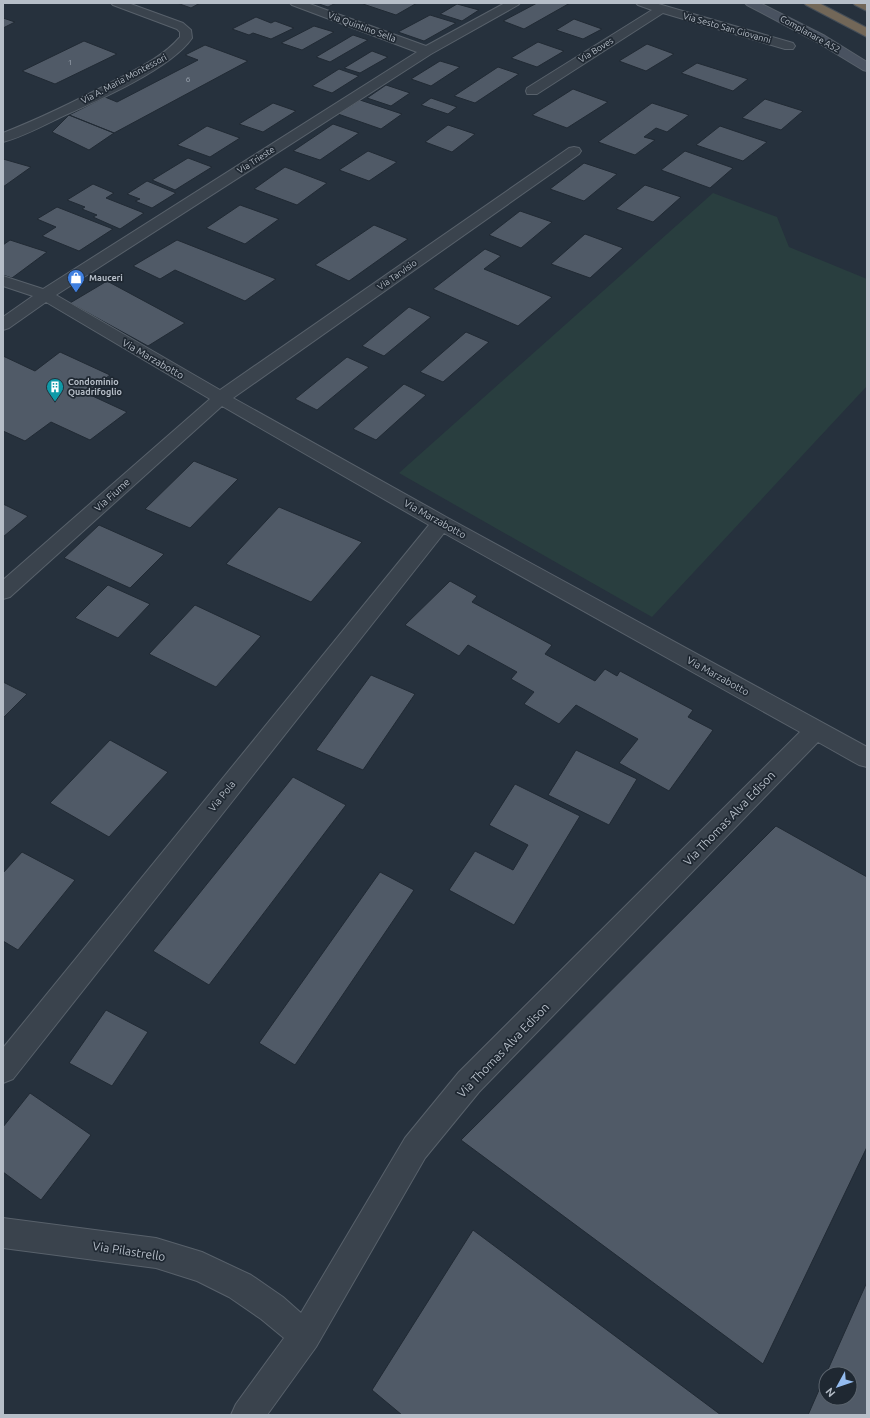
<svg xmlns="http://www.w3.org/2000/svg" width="870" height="1418" font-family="Ubuntu,sans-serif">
<rect width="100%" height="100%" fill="#26313d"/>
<path fill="#293e3f" d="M713,193l64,24 12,30 78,32v107l-215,231 -253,-144z"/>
<path fill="#505a67" stroke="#212a34" d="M177,3h23l-9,5z
M316,3h20l-8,4z
M365,3h52l-21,12 -33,-11z
M537,3h33l-46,26 -21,-8z
M457,4l22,6 -17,11 -22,-7z
M430,15l26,8 -32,18 -26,-9z
M256,17l15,6 4,-2 19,7 -23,11 -18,-6 -4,2 -17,-6z
M3,18l12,4 -12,6z
M574,19l28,10 -19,10 -27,-9z
M314,26l20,6 -32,18 -21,-7z
M353,35l15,5 -38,22 -14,-5z
M84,41l33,13 -62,30 -33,-13z
M538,42l26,9 -27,16 -26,-9z
M647,44l27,10 -28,17 -27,-10z
M205,45l43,16 -134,72 -45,-18 36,-18 12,5 81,-42 -13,-5z
M372,51l16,6 -28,16 -16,-5z
M440,61l20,6 -29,19 -20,-7z
M697,63l51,16 -15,12 -52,-18z
M498,67l21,7 -44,29 -21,-7z
M339,69l20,7 -27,17 -20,-7z
M386,85l24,8 -19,13 -24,-8z
M573,89l35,13 -41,26 -35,-13z
M431,98l26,9 -9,7 -27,-9z
M765,99l38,12 -22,19 -39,-12z
M360,100l42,14 -21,15 -43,-15z
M273,103l23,8 -33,21 -24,-8z
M652,103l37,12 -22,17 -11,-4 -12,9 11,3 -20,15 -37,-13z
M69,115l45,18 -25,17 -37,-18z
M333,124l26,9 -39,27 -27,-9z
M448,125l27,9 -23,18 -27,-10z
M207,126l33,12 -30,19 -33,-12z
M720,126l47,16 -24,19 -47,-16z
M368,151l29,11 -28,19 -30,-11z
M685,151l48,17 -23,20 -49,-18z
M188,158l24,9 -37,23 -23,-10z
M3,159l28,8 -28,20z
M584,163l33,11 -33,27 -34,-12z
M285,167l42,16 -30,22 -43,-16z
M147,181l29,12 -24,15 -17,-7 5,-2 -13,-5z
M93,184l21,9 -8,5 38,15 -24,16 -27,-12 4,-2 -15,-6 3,-2 -18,-7z
M645,185l36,12 -28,25 -37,-13z
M240,205l39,14 -34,25 -39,-16z
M57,207l56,22 -34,22 -37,-15 14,-9 -19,-8z
M520,211l32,11 -31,26 -32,-13z
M374,225l34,14 -59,42 -34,-16z
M585,234l38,14 -33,30 -39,-14z
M10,240l37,12 -35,26 -9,-3v-30z
M177,240l99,39 -31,22 -70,-31 -15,9 -27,-13z
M485,249l16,7 -17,13 68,28 -34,29 -85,-37z
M107,281l78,42 -37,23 -78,-43z
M409,307l22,10 -47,39 -22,-10z
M466,332l23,10 -46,40 -23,-10z
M60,352l50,23 -24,18 41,19 -37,28 -39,-18 -26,19 -22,-10v-75l32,15z
M347,357l22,10 -52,43 -22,-11z
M404,384l22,11 -50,45 -23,-11z
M194,461l44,18 -48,49 -45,-19z
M3,504l25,12 -25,21z
M279,507l83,35 -51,60 -85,-38z
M99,525l65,29 -34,34 -66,-30z
M450,581l27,15 -5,6 80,43 -7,9 50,27 10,-12 12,7 3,-5 73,39 -5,7 25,13 -44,61 -50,-28 19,-24 -62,-34 -17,19 -35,-20 10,-12 -23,-13 6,-7 -49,-27 -9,11 -54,-31z
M108,585l42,19 -32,34 -43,-20z
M195,605l66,31 -45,51 -67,-33z
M371,675l44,19 -52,76 -47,-20z
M3,682l24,12 -24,24z
M110,740l58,32 -59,65 -59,-34z
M576,750l61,29 -28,46 -61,-30z
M293,777l53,28 -137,180 -56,-34z
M515,784l65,32 -66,109 -65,-35 26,-39 38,19 15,-25 -39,-20z
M776,826l91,51v270l-104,217 -302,-224z
M22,852l53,28 -57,70 -15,-9v-68z
M380,872l34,18 -119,175 -36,-22z
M106,1010l42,22 -36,54 -43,-23z
M30,1093l61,42 -50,65 -38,-28v-45z
M473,1230l248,185h-319l-30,-25z
M867,1282v133h-59l18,-41v24h24v-24h-24z"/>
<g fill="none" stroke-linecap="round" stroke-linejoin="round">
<defs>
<path id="street" d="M111,3h17l55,20 8,7 1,8c-21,31 -97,64 -133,80 -18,9 -37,19 -56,24v-9c38,-15 75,-33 111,-52 23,-12 49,-24 66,-44v-5l-3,-3 -64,-24z
M290,3h17l119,43 79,-43h15l-2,2 -87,49 -375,241 164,95 349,-242 5,-1 5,1 2,3 -2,3 -346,244 215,120 419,229v20l-8,-2 -41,-23 -339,350 -54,66 -109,189 -49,68h-36l5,-11 48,-66 -23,-19 -32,-22 -32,-16 -41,-13 -153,-20v-30l153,20 46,14 49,23 32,22 18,16 104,-175 54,-66 341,-340 -356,-199 -431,546 -10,4v-35l426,-523 -207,-119 -212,191 -7,2v-19l207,-181 -164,-97 -37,26 -6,2v-13l30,-21 -30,-10v-10l40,13 374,-237 -125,-47z
M636,3h19l138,40 2,3 -2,3h-8l-122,-36 -126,81h-10l-1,-3 1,-3 125,-78 -14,-5z"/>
<path id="secondary" d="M745,3h15l65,33 42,26v9l-4,-1 -46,-28 -70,-37z"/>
<path id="highway" d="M804,3h15l48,25v9l-61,-32z
M853,3h14v8l-12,-6z"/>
</defs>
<use href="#street" stroke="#58616b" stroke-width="2"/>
<use href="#secondary" stroke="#58616b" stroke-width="2"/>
<use href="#highway" stroke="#454e58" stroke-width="2"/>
<use href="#street" fill="#3a434d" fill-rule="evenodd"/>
<use href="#secondary" fill="#495260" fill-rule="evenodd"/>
<use href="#highway" fill="#726758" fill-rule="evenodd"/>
</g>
<defs>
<symbol id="shop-pin" viewBox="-11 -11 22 30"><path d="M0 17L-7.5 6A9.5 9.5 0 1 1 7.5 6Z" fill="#3f7fe0" stroke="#1f2832"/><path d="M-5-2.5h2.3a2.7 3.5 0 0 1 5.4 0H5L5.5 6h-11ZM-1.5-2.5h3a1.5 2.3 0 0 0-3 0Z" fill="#fff"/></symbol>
<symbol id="building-pin" viewBox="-11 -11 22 30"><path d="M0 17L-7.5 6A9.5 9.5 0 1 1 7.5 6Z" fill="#0f9aa8" stroke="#1f2832"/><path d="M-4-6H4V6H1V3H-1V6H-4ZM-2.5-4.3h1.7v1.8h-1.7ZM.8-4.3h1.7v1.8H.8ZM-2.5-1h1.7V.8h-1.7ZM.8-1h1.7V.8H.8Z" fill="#fff"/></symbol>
</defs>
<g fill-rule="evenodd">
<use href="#shop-pin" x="66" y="268" width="20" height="27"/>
<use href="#building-pin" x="45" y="377" width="20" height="27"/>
</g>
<g text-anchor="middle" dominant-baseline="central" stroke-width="3.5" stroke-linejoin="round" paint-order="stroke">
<g font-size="8" fill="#9ca5b0">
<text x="70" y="62">1</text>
<text x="188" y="79">6</text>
</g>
<g font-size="9" fill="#b6bec8" stroke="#1f2832">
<text transform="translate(362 27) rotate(20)">Via Quintino Sella</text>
<text transform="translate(727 28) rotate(16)">Via Sesto San Giovanni</text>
<text transform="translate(810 34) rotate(29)">Complanare A52</text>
<text transform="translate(596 50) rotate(-32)">Via Boves</text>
<text transform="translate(124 79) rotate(-28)">Via A. Maria Montessori</text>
<text transform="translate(256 160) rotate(-33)">Via Trieste</text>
<text transform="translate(397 275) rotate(-35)">Via Tarvisio</text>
</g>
<g font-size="9" font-weight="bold" fill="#b6bec8" stroke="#1f2832" text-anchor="start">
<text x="89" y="278">Mauceri</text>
<text x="68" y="382">Condominio<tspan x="68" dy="10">Quadrifoglio</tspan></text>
</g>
<g font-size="10" fill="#b6bec8" stroke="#1f2832">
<text transform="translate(153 359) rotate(30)">Via Marzabotto</text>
<text transform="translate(112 495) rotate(-42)">Via Fiume</text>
<text transform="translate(435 519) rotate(29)">Via Marzabotto</text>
<text transform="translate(718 676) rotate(29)">Via Marzabotto</text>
<text transform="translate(222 796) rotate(-51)">Via Pola</text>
</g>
<g font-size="12" fill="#b6bec8" stroke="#1f2832">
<text transform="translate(729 818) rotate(-46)">Via Thomas Alva Edison</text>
<text transform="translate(503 1050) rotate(-46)">Via Thomas Alva Edison</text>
<text transform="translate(129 1251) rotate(9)">Via Pilastrello</text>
</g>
</g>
<rect width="870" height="1418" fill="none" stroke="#b6bec8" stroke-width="8"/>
<g transform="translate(838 1386) rotate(230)"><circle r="19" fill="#1f2832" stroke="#5b646e"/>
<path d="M0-3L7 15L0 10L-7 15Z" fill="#94bcf0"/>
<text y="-6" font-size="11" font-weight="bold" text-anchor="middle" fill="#b6bec8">N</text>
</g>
</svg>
